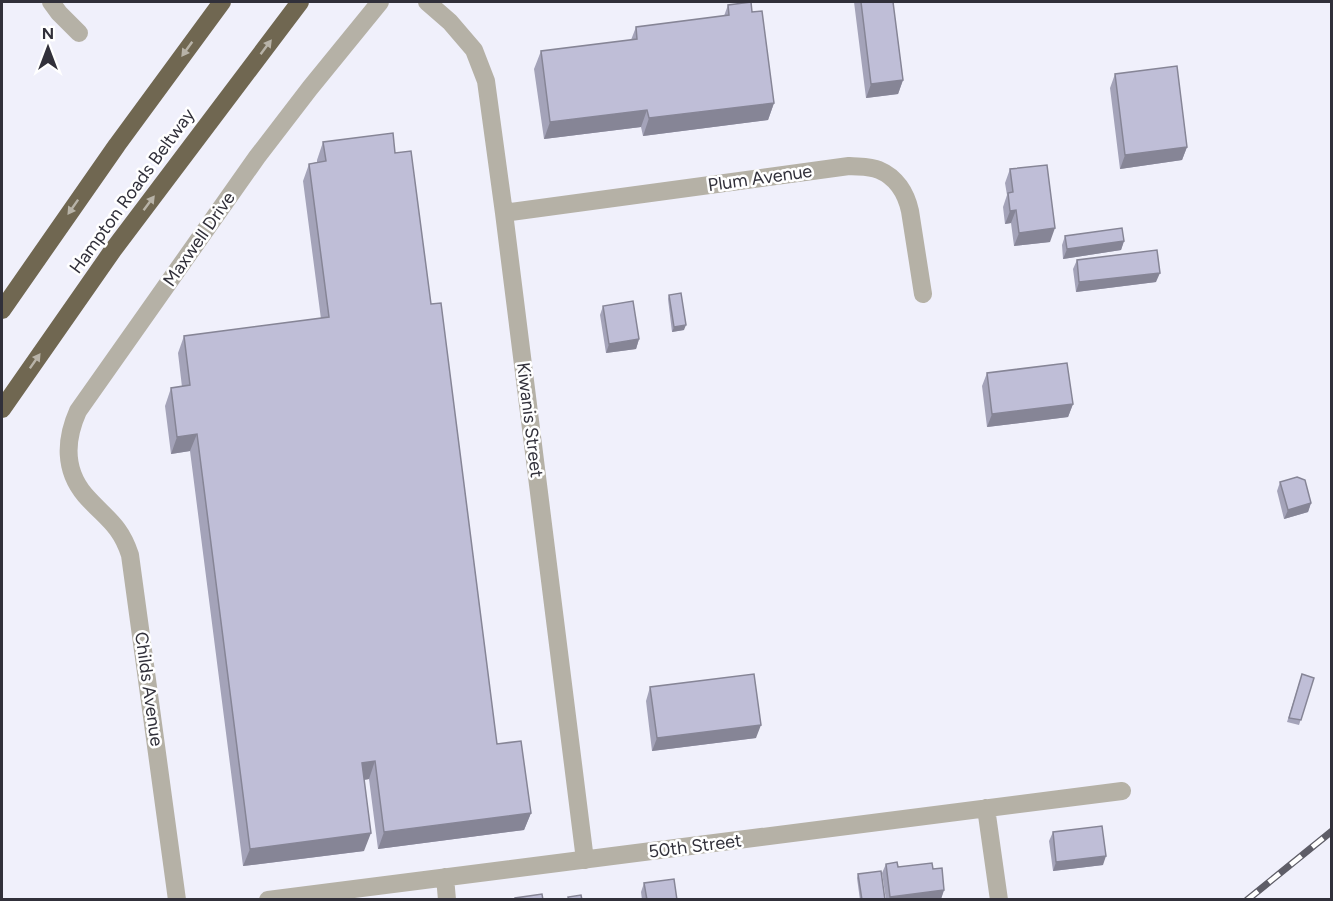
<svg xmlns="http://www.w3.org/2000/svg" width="1333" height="901" font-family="Figtree,sans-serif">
<rect width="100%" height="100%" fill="#f0f0fb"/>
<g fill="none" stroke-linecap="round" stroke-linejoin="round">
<path stroke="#b5b1a6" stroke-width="18" d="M51,2l8,11 20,20
M427,2l23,20 24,28 12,31 18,132 81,647
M504,213l345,-47c10,1 21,0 30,4 17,7 27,23 31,41l13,83
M986,808l13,92
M445,877l2,23
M177,900l-47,-345c-10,-31 -25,-37 -45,-60 -21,-25 -20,-55 -7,-84l179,-254 53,-69 70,-86
M268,900l854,-109"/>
<path stroke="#706751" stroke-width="18" d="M2,310l115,-165 105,-143
M2,409l111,-159 187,-248"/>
<defs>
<path id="rail" d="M1247,900l85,-69"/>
</defs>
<use href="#rail" stroke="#5e5d67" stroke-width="7"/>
<use href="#rail" stroke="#fff" stroke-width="4.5" stroke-dasharray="14" stroke-linecap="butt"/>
</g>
<path fill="#a4a3b9" d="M854,2h39l10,78 -5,14 -32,4z
M728,5l24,7 22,91 -6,17 -125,16 -2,-9 -97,12 -10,-70 7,-18 90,-11 5,-13 88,-11z
M1115,74l72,73 -5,13 -62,9 -10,-81z
M323,142l72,11 36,151 66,440 34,69 -7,17 -146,19 -9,-70 -5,1v71l-121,15 -53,-415 -19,3 -6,-48 6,-18 11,-1 -4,-34 6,-17 137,-17 -18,-138 6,-17 8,-2v-2z
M1010,169l40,73 -36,4 -3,-23 -6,1 -2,-17 4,-12 -2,-12z
M1065,236l59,5 -3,9 -58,9 -1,-14z
M1077,260l79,22 -80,10 -3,-23z
M669,295l15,35 -12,2 -4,-33z
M603,306l36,33 -3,10 -30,4 -6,-38z
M987,373l86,31 -5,13 -81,10 -5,-41z
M1280,482l31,21 -3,9 -24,7 -7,-28z
M1302,674l12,4 -15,47 -12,-3z
M650,687l106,51 -104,13 -6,-50z
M1053,832l50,33 -50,6 -4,-30z
M886,864l12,3 35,2 11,21 -3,9 -55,1 -4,-27z
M858,874l27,26h-25l-3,-22z
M644,883l33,17h-35l-1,-8z"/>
<path fill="#868596" d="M903,80l-5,14 -32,4 5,-14z
M774,103l-6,17 -125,16 6,-18z
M647,110l-6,17 -97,12 6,-17z
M1187,147l-5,13 -62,9 5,-14z
M1016,210l-5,13 -6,1 5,-13z
M1055,228l-5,14 -36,4 5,-13z
M1124,241l-3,9 -58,9 4,-10z
M1160,273l-4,9 -80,10 3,-10z
M686,325l-2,5 -12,2 2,-5z
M639,339l-3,10 -30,4 3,-9z
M1073,404l-5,13 -81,10 5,-13z
M197,434l-7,17 -19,3 6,-17z
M1311,503l-3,9 -24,7 4,-9z
M761,725l-5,13 -104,13 5,-13z
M375,761l-6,18 -13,2 6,-18z
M531,813l-7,17 -146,19 6,-17z
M371,833l-7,18 -121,15 7,-17z
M1106,856l-3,9 -50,6 3,-9z
M944,890l-3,9 -52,1 1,-3z"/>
<path fill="#bfbed7" stroke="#868596" stroke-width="1.5" d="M751,2l1,10 10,-1 12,92 -125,15 -2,-8 -97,12 -9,-71 96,-12 -1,-12 93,-12 -1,-10z
M861,2h32l10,78 -32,4z
M1177,66l10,81 -62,8 -10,-81z
M393,133l2,20 16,-2 20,153 10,-1 56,441 24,-3 10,72 -147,19 -9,-71 -13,2 9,70 -121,16 -53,-415 -20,3 -6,-49 19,-3 -6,-49 145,-19 -20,-153 17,-3 -3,-19z
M1047,165l8,63 -36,5 -3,-23 -6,1 -2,-18 5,-1 -3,-23z
M1122,228l2,13 -57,8 -2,-13z
M1157,250l3,23 -81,9 -2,-22z
M681,293l5,32 -12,2 -5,-32z
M633,301l6,38 -30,5 -6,-38z
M1067,363l6,41 -81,10 -5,-41z
M1297,477l8,3 6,23 -23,7 -8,-28z
M754,674l7,51 -104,13 -7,-51z
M1302,674l12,4 -13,42 -12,-2z
M1102,826l4,30 -50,6 -3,-30z
M897,862l1,5 34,-4 1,6 9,-1 2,22 -54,7 -4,-33z
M881,871l4,29h-23l-4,-26z
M674,879l3,21h-30l-3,-17z
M542,894l1,6h-28v-2z
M581,895l1,5h-13l-1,-3z"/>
<defs><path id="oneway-solid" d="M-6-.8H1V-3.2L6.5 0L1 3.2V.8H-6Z" transform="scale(1.5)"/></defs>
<g fill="#b8b3a8">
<use href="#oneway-solid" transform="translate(266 47) rotate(-53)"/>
<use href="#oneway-solid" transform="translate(187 49) rotate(126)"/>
<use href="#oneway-solid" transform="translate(149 203) rotate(-53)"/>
<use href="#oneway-solid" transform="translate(73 207) rotate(125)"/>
<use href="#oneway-solid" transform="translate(35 361) rotate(-55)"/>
</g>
<g text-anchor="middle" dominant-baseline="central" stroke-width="5" stroke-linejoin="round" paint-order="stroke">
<g font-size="18" fill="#31303a" stroke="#fff">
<text transform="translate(760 178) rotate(-8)">Plum Avenue</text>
<text transform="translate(132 191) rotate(-54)">Hampton Roads Beltway</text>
<text transform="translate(199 239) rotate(-55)">Maxwell Drive</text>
<text transform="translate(530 420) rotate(83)">Kiwanis Street</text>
<text transform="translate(149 689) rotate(82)">Childs Avenue</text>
<text transform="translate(695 846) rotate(-7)">50th Street</text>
</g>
</g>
<rect width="1333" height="901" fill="none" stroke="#31303a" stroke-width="6"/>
<g transform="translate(48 48)" stroke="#ffffff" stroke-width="4.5" paint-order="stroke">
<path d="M0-4.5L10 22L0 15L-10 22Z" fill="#31303a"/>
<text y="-9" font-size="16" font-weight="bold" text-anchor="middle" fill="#31303a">N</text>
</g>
</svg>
